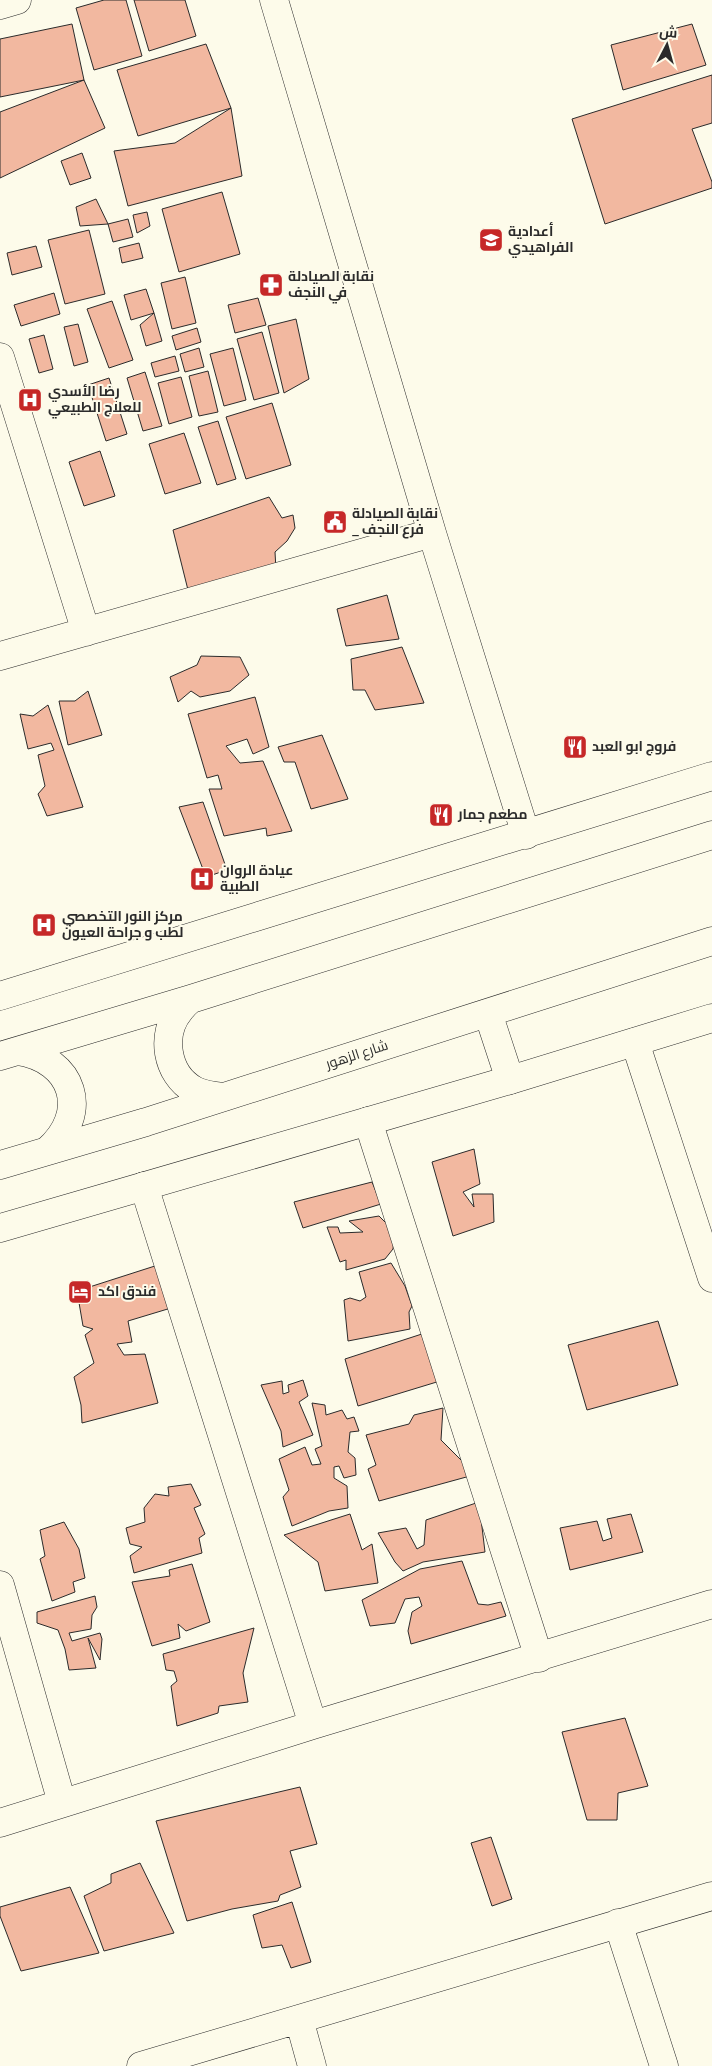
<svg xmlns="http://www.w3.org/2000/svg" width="712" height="2066" font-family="'Source Sans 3',Cairo,sans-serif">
<rect width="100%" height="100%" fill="#fdfbea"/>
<path fill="#f2b8a0" stroke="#2b2b2b" d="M104,0h22l16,56 -48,14 -18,-62z
M134,0h51l11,36 -47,15z
M72,24l12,56 -84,17v-58z
M692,24l14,41 -83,25 -12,-45z
M206,44l25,64 -93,28 -21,-66z
M712,75v48l-20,6 20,53v6l-107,36 -33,-105z
M84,80l21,48 -105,50v-66z
M231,108l11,68 -114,30 -14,-55 61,-8z
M82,153l9,25 -21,7 -9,-24z
M222,192l18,62 -61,18 -17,-63z
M96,199l12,25 -28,2 -4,-19z
M147,212l3,14 -13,7 -4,-18z
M128,219l5,18 -20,5 -5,-18z
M89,230l16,64 -40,10 -17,-64z
M139,243l4,15 -21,5 -3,-15z
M36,246l6,21 -30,8 -5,-22z
M185,277l11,46 -24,6 -11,-46z
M146,289l8,24 -23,7 -7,-25z
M54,293l6,21 -39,12 -7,-21z
M258,298l8,27 -31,8 -7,-28z
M112,301l21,59 -24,8 -22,-59z
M154,313l8,28 -16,5 -6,-21z
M296,319l13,60 -25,14 -16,-67z
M78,324l10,38 -14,4 -10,-39z
M197,328l4,14 -25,8 -4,-14z
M262,332l17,61 -25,7 -17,-61z
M44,335l9,34 -14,4 -10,-34z
M199,348l5,19 -19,5 -5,-18z
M233,348l13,52 -22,6 -14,-52z
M175,356l4,15 -24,6 -4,-14z
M208,371l10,41 -19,4 -10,-40z
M145,372l17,54 -19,5 -16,-53z
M181,377l11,40 -23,7 -11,-41z
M109,378l18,56 -21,7 -18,-56z
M272,403l19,62 -45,14 -20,-62z
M218,421l18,58 -19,6 -19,-58z
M184,433l17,50 -36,11 -16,-50z
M100,451l15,45 -31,10 -15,-44z
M269,497l13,21 11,-3 2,13 -8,13 -12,11 1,18 -87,24 -16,-64z
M387,595l12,44 -53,7 -9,-37z
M402,647l22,56 -49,7 -10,-20h-12l-2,-31z
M201,656l39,1 9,18 -19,16 -30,6 -9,-6 -13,11 -8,-25 27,-12z
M88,691l14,44 -34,10 -9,-44h16z
M255,697l14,50 -16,7 -6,-15 -21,7 14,17 23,-2 29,70 -25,5 -1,-8 -42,8 -15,-47h13l-4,-14 -11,3 -19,-64z
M48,705l35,102 -36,9 -9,-22 7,-8 -7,-31 16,-5 -3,-7 -23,6 -8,-35 13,2z
M322,735l26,64 -37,10 -16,-47h-11l-6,-15z
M203,802l24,68 -21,7 -27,-70z
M474,1149l6,35 -17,8 11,15 -2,-13h21l1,28 -41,14 -21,-74z
M372,1182l9,22 -78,24 -9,-26z
M379,1216l12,12 3,12 -1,9 -8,10 -39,11v-10l-6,2 -13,-35h11l2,6 23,-1 -14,-11z
M391,1263l14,23 7,20 -3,6 1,17 -62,12 -4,-41 6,-2 10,3 6,-4 -7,-25z
M158,1265l13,43 -43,13 4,21 -15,2 7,11 21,-1 13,49 -76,20 -1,-18 -7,-28 20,-14 -9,-28 8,-6 -10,-3 -6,-35z
M658,1321l20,64 -91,25 -19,-65z
M428,1332l12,49 -82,25 -13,-47z
M303,1380l5,16 -9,6 14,33 -30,12 -2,-16 -20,-46 21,-4 1,13 6,-2 -1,-7z
M312,1403l13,2 1,10 16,-5 5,9 7,-2 5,14 -9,1 -2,20 7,6 1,17 -12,3 -5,-12 -5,1v11l13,8 1,22 -19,3 -37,15 -9,-29 6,-7 -10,-31 26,-12 7,18 9,-1 -6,-15 7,-3z
M443,1408l-2,32 23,23 6,13 -91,25 -11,-32 8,-4 -10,-30 43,-11 5,-9z
M191,1484l10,21 -7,3 11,26 -6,4 3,15 -68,20 -4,-17 12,-9 -12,-3 -4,-16 19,-6 -1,-14 11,-14 14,2 -1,-9z
M479,1502l6,50 -62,10 -20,9 -8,-9 -17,-29 28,-5 11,21 7,-4 2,-25z
M350,1514l12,36 10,-6 6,39 -53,8 -7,-29 -34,-27z
M631,1514l12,38 -73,18 -10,-42 37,-7 6,20 9,-3 -5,-19z
M64,1522l15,27 6,29 -12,4 2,10 -23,9 -12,-42 5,-3 -5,-26z
M462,1561l16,43 10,1 13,-3 5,14 -95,28 -3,-13 4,-19 10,-6 -3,-9 -14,2 -10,24 -25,3 -8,-26 58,-31z
M192,1564l18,58 -24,9 -8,-7 2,14 -28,8 -20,-64 38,-6 -1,-6z
M95,1596l2,11 -5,8 -1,14 -22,4 3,8 28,-8 2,6 -2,21 -12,-22 8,30 -27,2 -4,-21 -7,-19 -21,-7v-11z
M254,1628l-11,45 5,29 -29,4 -1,7 -41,13 -6,-40 6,-5 -3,-10 -8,-1 -3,-16z
M625,1718l23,68 -30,7 -1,27h-30l-25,-88z
M300,1787l17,57 -27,7 11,36 -21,8 -2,6 -46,8 -45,12 -31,-100z
M491,1837l21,62 -20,7 -21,-63z
M140,1863l34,70 -70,18 -20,-55 27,-13v-9z
M70,1887l29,66 -78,18 -21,-55v-9z
M292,1902l19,60 -20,6 -9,-23 -20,3 -9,-33z"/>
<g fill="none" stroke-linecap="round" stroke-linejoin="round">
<defs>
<path id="minor" d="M274,0l158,533 94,302
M0,5l17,-5
M0,357l86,275
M0,656l432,-123
M635,1042l77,236
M368,1121l171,537
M144,1186l169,539
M0,1585l62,218
M0,1823l313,-98 399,-121
M618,1923l46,143
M299,2019l13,47
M141,2066l571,-170"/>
<path id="tertiary" d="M0,996l712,-220
M0,1228l510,-148 202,-62"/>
<path id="secondary" d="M191,999c-4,3 -8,7 -11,11 -20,24 -14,64 14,80 9,5 20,6 30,7
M488,1013l22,67
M17,1051c57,8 74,62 30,100
M0,1056l191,-57 521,-164
M0,1165l146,-43 566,-181"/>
</defs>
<use href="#minor" stroke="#2b2b2b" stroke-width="29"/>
<use href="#tertiary" stroke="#2b2b2b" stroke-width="29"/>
<use href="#secondary" stroke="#2b2b2b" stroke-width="29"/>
<use href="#minor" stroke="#fdfbea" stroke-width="28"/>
<use href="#tertiary" stroke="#fdfbea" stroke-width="28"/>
<use href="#secondary" stroke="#fdfbea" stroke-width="28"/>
</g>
<defs>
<symbol id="school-square" viewBox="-11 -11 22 22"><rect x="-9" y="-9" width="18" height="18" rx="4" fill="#c62828" stroke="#fdfbea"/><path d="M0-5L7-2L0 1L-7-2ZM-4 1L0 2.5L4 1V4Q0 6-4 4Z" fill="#fff"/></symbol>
<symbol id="pharmacy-square" viewBox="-11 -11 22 22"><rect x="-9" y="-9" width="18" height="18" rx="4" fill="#c62828" stroke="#fdfbea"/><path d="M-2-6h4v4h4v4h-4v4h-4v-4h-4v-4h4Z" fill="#fff"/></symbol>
<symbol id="hospital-square" viewBox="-11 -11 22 22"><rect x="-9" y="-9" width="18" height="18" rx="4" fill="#c62828" stroke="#fdfbea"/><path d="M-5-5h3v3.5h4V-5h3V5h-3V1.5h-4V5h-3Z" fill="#fff"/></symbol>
<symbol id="civic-square" viewBox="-11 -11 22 22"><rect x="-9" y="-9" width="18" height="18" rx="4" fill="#c62828" stroke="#fdfbea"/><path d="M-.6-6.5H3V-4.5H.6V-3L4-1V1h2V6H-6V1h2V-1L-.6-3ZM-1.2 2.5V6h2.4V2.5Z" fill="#fff"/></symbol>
<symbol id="restaurant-square" viewBox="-11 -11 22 22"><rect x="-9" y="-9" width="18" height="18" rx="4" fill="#c62828" stroke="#fdfbea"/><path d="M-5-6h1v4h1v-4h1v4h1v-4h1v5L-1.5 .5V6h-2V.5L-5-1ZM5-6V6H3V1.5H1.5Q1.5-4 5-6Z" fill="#fff"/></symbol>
<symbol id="hotel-square" viewBox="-11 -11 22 22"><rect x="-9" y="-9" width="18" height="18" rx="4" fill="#c62828" stroke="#fdfbea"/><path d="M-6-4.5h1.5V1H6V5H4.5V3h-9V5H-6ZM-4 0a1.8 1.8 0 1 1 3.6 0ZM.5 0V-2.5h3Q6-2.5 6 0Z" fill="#fff"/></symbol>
</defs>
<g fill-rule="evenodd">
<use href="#school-square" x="477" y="226" width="28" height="28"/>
<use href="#pharmacy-square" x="257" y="271" width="28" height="28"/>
<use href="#hospital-square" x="16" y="386" width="28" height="28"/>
<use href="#civic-square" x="321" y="508" width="28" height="28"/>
<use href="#restaurant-square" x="561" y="733" width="28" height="28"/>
<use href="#restaurant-square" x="427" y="801" width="28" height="28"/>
<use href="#hospital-square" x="188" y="865" width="28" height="28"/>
<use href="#hospital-square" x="30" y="911" width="28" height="28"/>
<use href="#hotel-square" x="66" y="1278" width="28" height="28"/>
</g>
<g text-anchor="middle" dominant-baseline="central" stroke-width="4" stroke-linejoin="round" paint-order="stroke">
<g font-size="14" font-weight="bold" fill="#2b2b2b" stroke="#fdfbea" text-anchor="start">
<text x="508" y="232">أعدادية<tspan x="508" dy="16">الفراهيدي</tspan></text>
<text x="288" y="277">نقابة الصيادلة<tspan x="288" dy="16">في النجف</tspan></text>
<text x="48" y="392">رضا الأسدي<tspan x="48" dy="16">للعلاج الطبيعي</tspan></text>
<text x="352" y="514">نقابة الصيادلة<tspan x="352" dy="16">_ فرع النجف</tspan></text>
<text x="592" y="747">فروج ابو العبد</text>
<text x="458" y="815">مطعم جمار</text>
<text x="220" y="871">عيادة الروان<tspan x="220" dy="16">الطبية</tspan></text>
<text x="62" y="917">مركز النور التخصصي<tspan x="62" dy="16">لطب و جراحة العيون</tspan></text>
<text x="98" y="1292">فندق اكد</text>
</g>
<g font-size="14" fill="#2b2b2b" stroke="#fdfbea">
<text transform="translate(357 1055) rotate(-18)">شارع الزهور</text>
</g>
</g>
<g transform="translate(667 45) rotate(6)" stroke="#fdfbea" stroke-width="4" paint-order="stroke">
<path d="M0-4L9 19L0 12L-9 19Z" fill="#2b2b2b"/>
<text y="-8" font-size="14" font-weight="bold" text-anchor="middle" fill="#2b2b2b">ش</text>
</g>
</svg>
